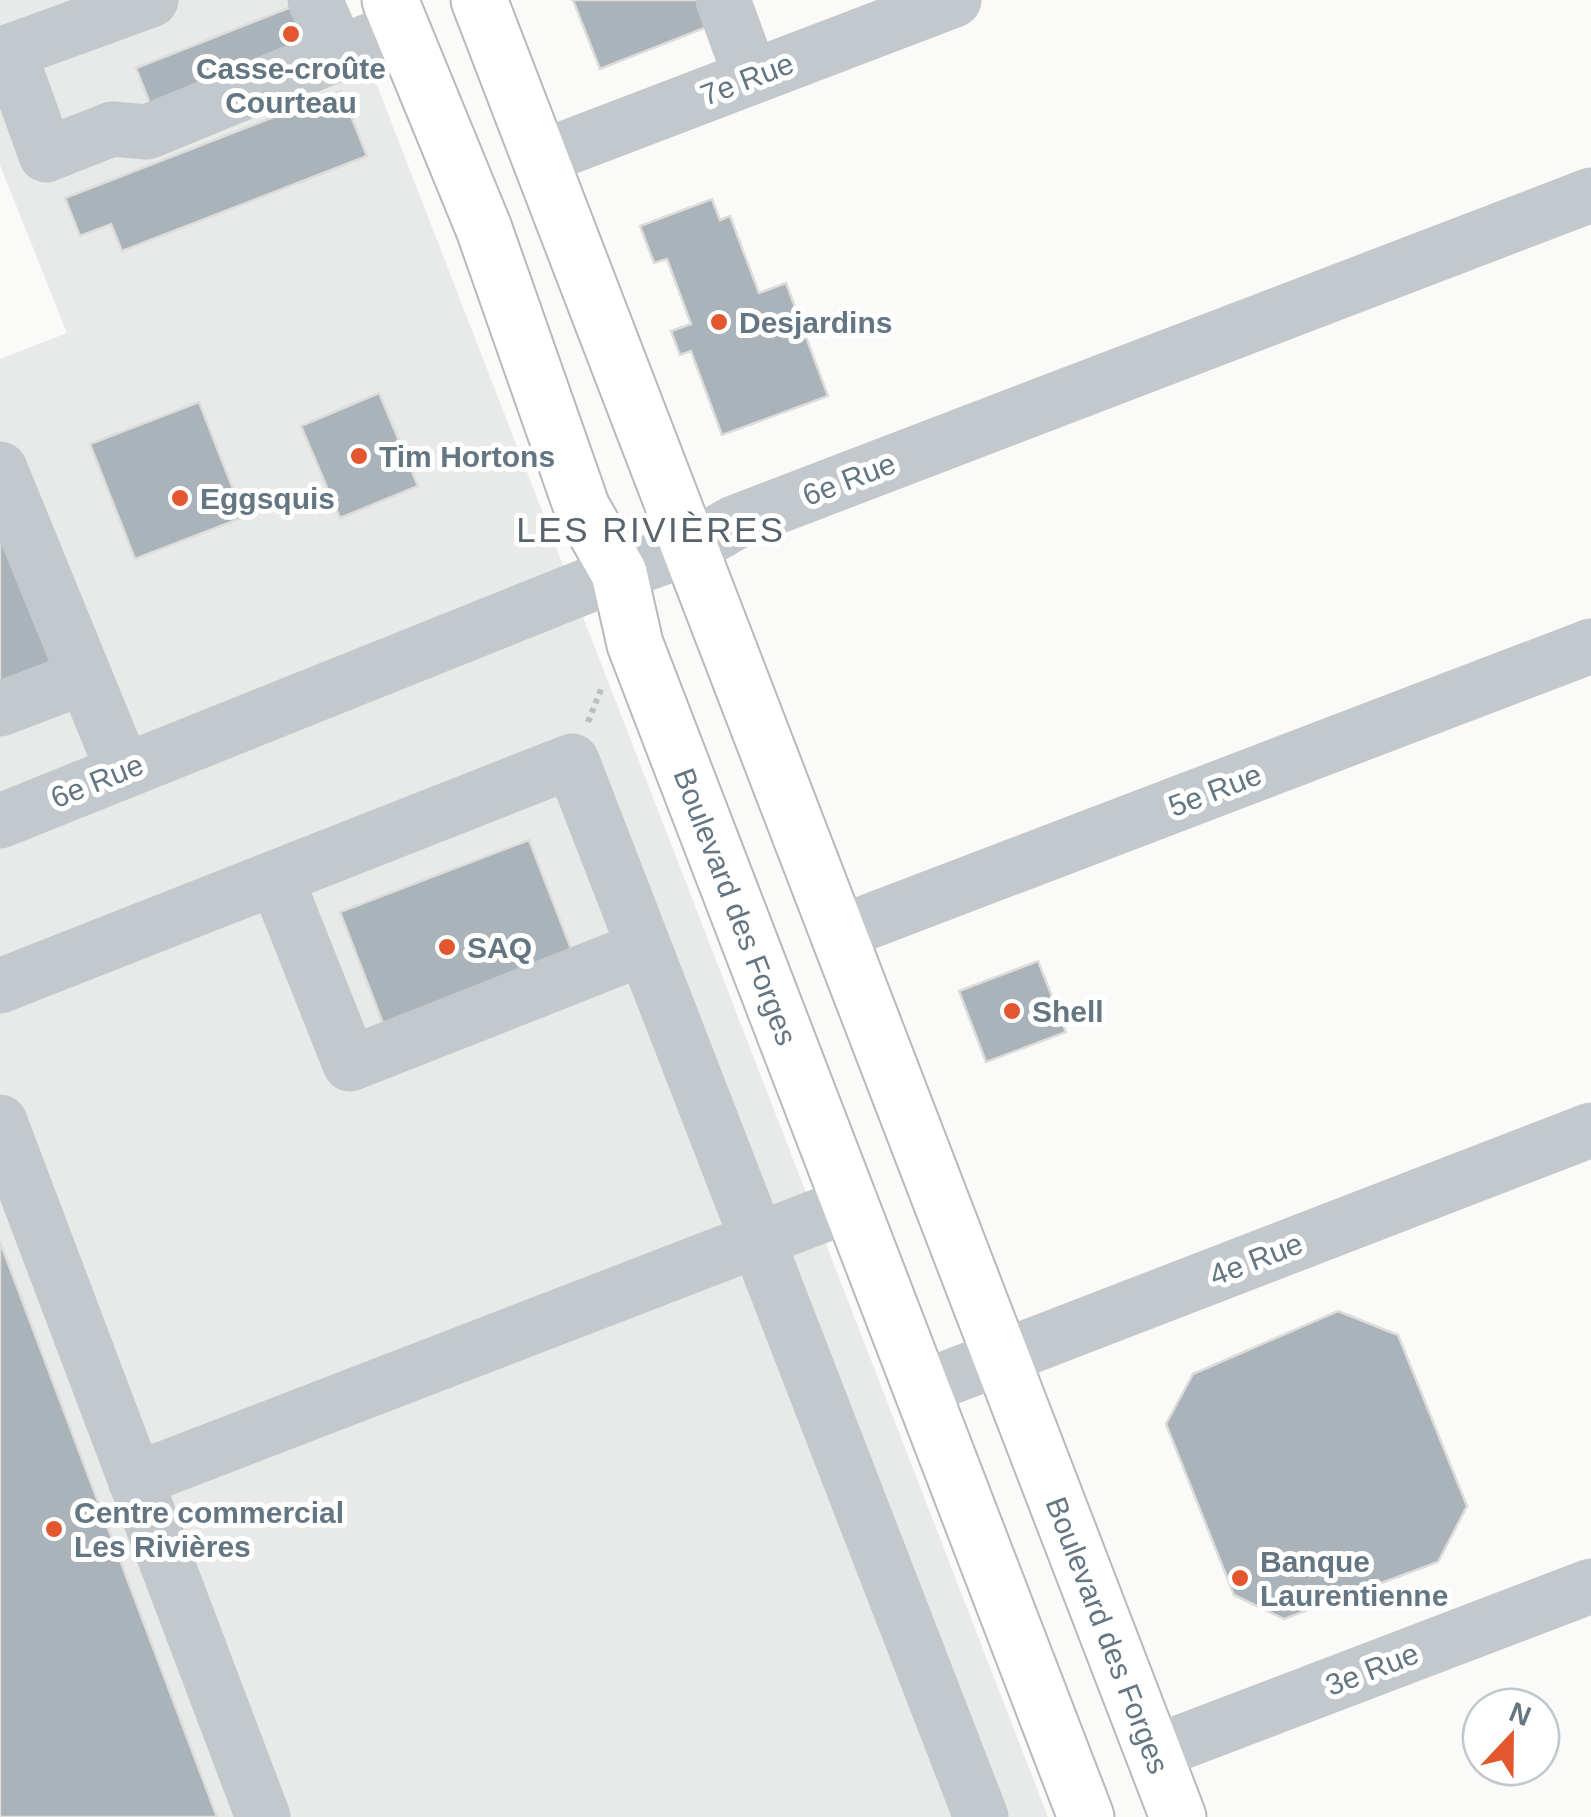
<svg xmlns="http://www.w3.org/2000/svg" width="1591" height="1817" font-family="Helvetica,sans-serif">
<rect width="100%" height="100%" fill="#fafaf8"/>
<path fill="#e8e9e9" d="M0,0h344l704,1817h-1048v-1458l67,-26 -67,-168z"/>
<path fill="#aab3b9" stroke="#dcdcda" stroke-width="2.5" d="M309,0l24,56 -175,68 -22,-56z
M573,0h135l9,23 -117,46z
M341,91l26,65 -245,95 -11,-27 -31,12 -15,-38z
M712,199l8,21 10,-4 29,77 27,-10 42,113 -106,39 -31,-84 -11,4 -9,-24 20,-7 -24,-65 -13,4 -14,-37z
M379,393l39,93 -78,32 -39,-92z
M199,402l45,115 -109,42 -45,-115z
M0,522l59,143 -59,25z
M529,840l46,119 -189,72 -46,-119z
M1038,961l28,71 -80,30 -27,-71z
M0,1242l217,575h-217z
M1338,1311l60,24 69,171 -29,56 -154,57 -50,-24 -68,-171 27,-50z"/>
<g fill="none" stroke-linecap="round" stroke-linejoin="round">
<defs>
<g id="major">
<path id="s1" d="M390,0l94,229 98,279 37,65 16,71 451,1173"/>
<path id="s2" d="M479,0l699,1817"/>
</g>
</defs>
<use href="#major" stroke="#b5babe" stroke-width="59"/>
<path stroke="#bbbfc2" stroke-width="6" stroke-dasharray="5 5" stroke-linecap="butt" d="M588,722l14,-35"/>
<path stroke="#c3c8cc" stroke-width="55" d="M315,0l24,55
M723,0l28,77
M9,52l37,103 66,-26 35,3 254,-104
M0,55l151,-55
M540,158l414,-158
M0,469l123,301
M0,709l84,-32
M0,821l619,-248 73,-26 42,-24 857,-328
M276,878l74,186 294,-116
M839,933l752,-287
M0,986l572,-225 409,1056
M0,1122l263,695
M922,1388l669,-258
M135,1480l716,-276
M1153,1753l438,-167"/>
<use href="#major" stroke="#fff" stroke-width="55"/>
</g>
<g fill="#e4572e" stroke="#fff" stroke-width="4">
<circle cx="291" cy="34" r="10"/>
<circle cx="719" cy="322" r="10"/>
<circle cx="359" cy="456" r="10"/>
<circle cx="180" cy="498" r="10"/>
<circle cx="447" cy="947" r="10"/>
<circle cx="1012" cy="1011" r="10"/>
<circle cx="54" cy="1529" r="10"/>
<circle cx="1240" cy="1578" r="10"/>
</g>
<g text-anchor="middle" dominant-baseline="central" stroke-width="10" stroke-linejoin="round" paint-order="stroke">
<g font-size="30" font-weight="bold" fill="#657683" stroke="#fff" text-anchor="start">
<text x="291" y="68" text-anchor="middle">Casse-croûte<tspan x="291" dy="34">Courteau</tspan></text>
<text x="739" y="322">Desjardins</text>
<text x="379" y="456">Tim Hortons</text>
<text x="200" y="498">Eggsquis</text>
<text x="467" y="947">SAQ</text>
<text x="1032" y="1011">Shell</text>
<text x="74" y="1512">Centre commercial<tspan x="74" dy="34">Les Rivières</tspan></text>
<text x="1260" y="1561">Banque<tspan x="1260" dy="34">Laurentienne</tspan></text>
</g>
<g font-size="30" fill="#657683" stroke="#fff">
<text transform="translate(747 79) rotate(-21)">7e Rue</text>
<text transform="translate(849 479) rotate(-21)">6e Rue</text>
<text transform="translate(97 781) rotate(-22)">6e Rue</text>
<text transform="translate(1215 790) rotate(-21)">5e Rue</text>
<text stroke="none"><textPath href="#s1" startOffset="972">Boulevard des Forges</textPath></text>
<text transform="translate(1256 1259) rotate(-21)">4e Rue</text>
<text stroke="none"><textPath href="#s2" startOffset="1752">Boulevard des Forges</textPath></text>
<text transform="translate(1372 1669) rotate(-21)">3e Rue</text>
</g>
<g font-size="35" letter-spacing="2.5" fill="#57646e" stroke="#fff">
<text x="651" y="529">LES RIVIÈRES</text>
</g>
</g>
<g transform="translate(1511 1737) rotate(22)"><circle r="48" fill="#ffffff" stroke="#c1c8cd" stroke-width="2.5"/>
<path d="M0-8L18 38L0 25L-18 38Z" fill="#e4572e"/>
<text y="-15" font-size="28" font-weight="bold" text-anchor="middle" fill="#657683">N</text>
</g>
</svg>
